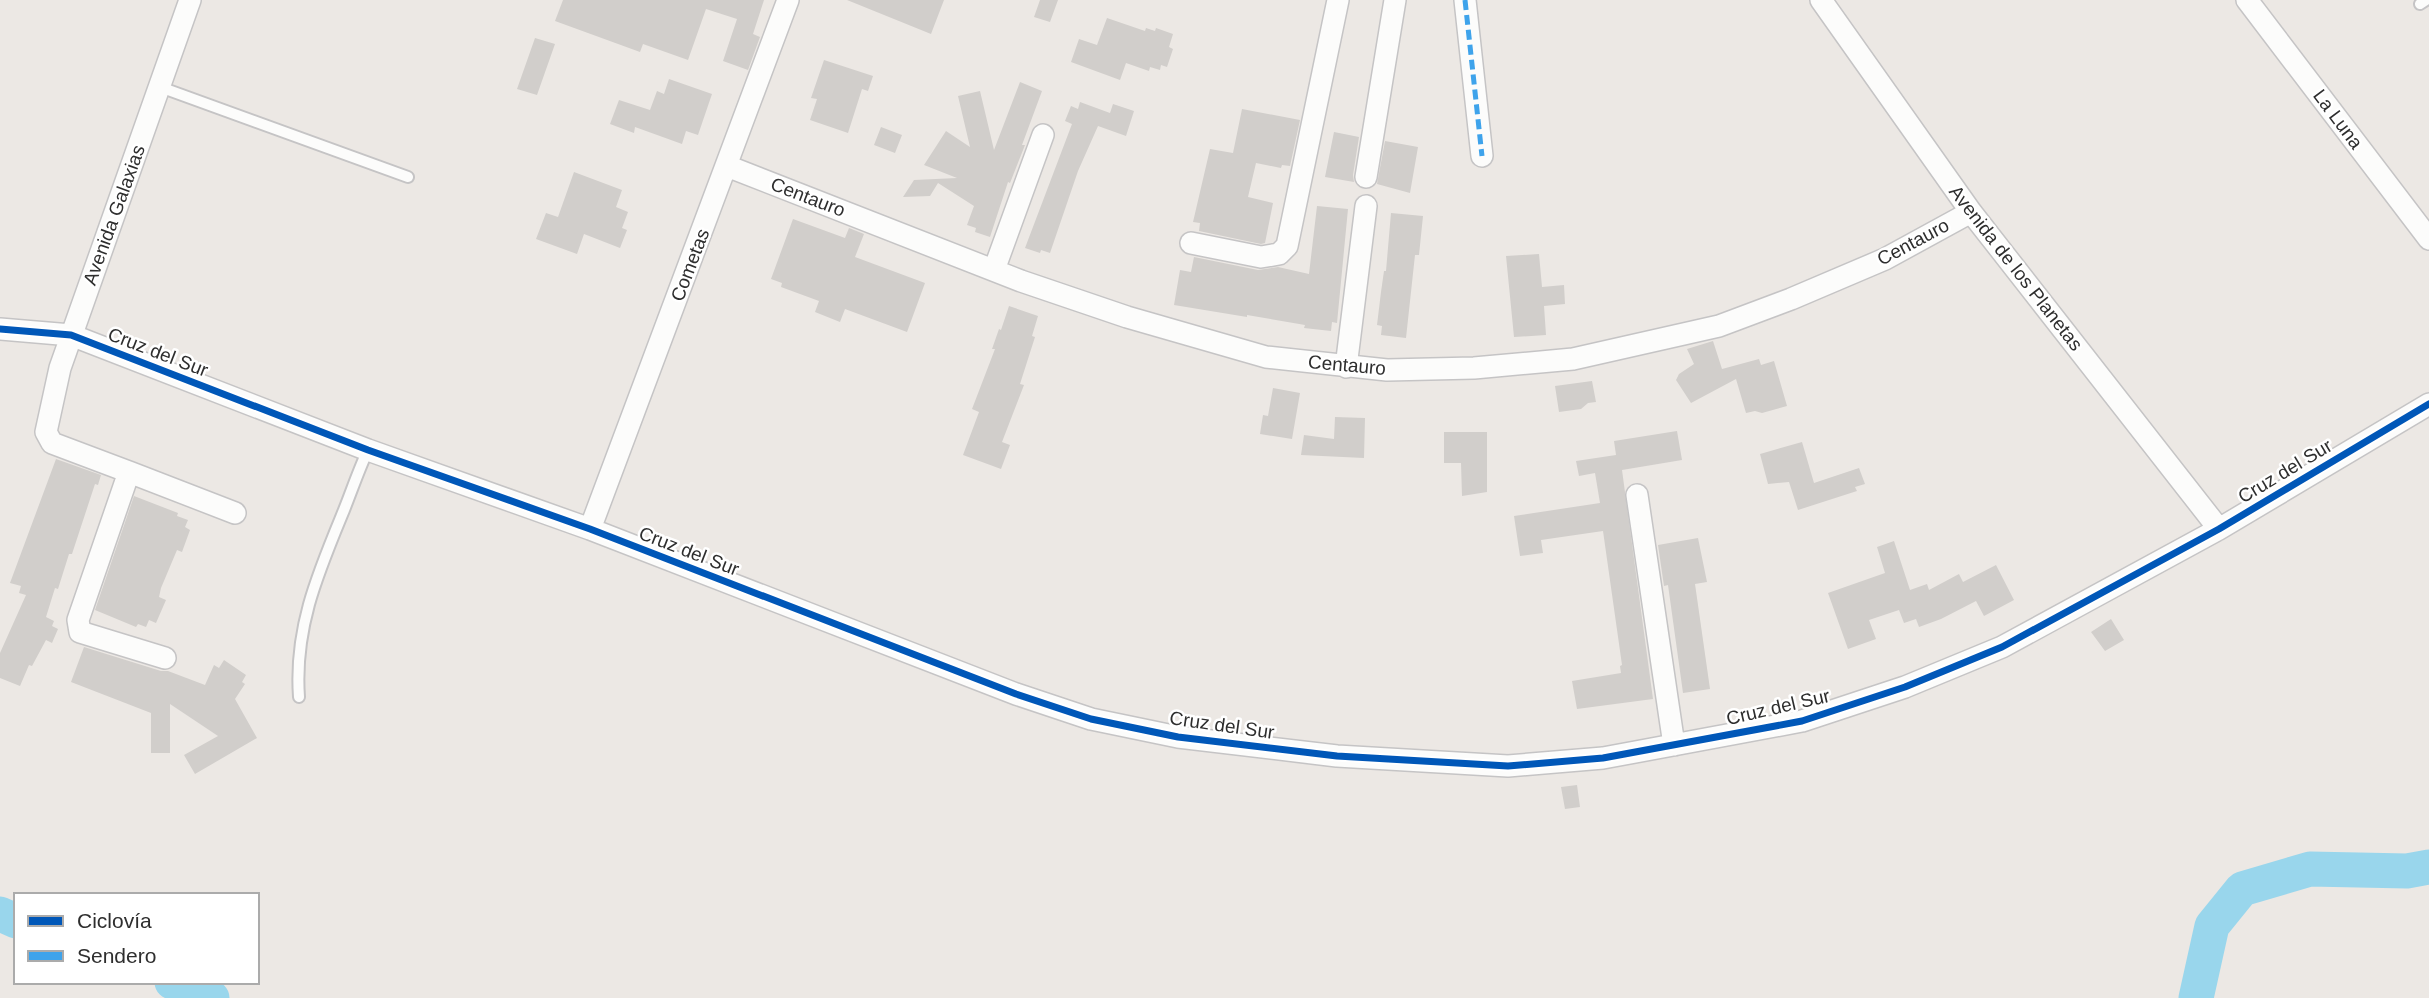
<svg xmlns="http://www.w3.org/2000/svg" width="2429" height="998" font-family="Arial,sans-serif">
<rect width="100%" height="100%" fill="#ece8e4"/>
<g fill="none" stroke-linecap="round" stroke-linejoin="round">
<path stroke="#99d6ec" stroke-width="35" d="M0,914l16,7
M172,982l40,16
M2196,998l16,-72 30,-37 68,-20 97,2 22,-4"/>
</g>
<path fill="#d1cecb" d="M563,0h201l-11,34 7,3 -12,33 -25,-9 14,-42 -31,-10 -18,51 -45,-16 -3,8 -85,-31z
M847,0h97l-13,34z
M1040,0h18l-8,22 -16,-5z
M1107,18l38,13 1,-3 9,3 1,-3 17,6 -4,13 4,2 -6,18 -6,-2 -1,5 -10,-3 -1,4 -23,-8 -6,17 -49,-18 8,-23 18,6z
M535,38l20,6 -18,51 -20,-6z
M824,60l49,16 -5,15 -6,-2 -14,44 -38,-13 7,-21 -6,-1z
M669,79l43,15 -14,41 -12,-4 -4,13 -47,-17 -1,6 -24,-9 9,-24 31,10 7,-19 7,3z
M1020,82l22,9 -20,54h3l-15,38 -2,-1 -18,55 -15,-5 1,-4 -9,-3 7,-19 -36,-23 -8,13 -27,1 11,-17 43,-2 -33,-13 22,-34 24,16 -12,-51 22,-5 14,59z
M1080,102l30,11 3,-9 21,7 -8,25 -28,-10 -20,45 -28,82 -9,-3 -1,3 -15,-5 47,-124 -7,-3 6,-15 7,3z
M1242,109l58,11 -10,46 -8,-1 -1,3 -25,-5 -8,34 25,6 -8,40 -4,1 -62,-13 1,-8 -7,-1 17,-73 23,4z
M881,127l21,8 -7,18 -21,-8z
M1334,132l25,5 -6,38 1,7 -29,-5z
M1385,141l33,6 -8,46 -33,-9z
M574,172l48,18 -6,17 12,5 -6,16 5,2 -7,18 -36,-14 -7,20 -41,-15 10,-26 12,4z
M1317,206l31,3 -11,114 -5,-1 -1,9 -27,-3 1,-3 -58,-10v2l-73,-12 6,-35 11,2 3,-15 64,13 20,-3 31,7z
M1391,213l32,3 -4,39h-4l-9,83 -25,-3 1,-9 -5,-1 4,-33 3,-21h2z
M793,219l52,19 4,-10 15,6 -9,23 70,26 -18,49 -62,-23 -5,13 -25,-10 4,-11 -38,-14 1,-4 -11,-4z
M1539,254l3,33 22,-2 1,19 -21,2 2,29 -32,2 -8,-81z
M1009,306l29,10 -6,20 3,1 -15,47 4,1 -22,57 8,3 -9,24 -38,-14 16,-43 -7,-3 23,-60h-3l7,-20 2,1z
M1713,341l9,28 37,-10 2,6 13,-4 13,45 -25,7 -7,-2 -9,2 -10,-34 -45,24 -15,-23 3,-6 15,-10 -7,-15z
M1592,381l4,21 -8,1 -7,6 -22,3 -4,-26z
M1273,388l27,5 -8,46 -32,-5 3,-19 5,1z
M1335,417l30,1 -1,40 -63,-3 3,-20 30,4z
M1677,431l5,29 -60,10 31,229 -76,10 -5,-28 49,-8 -1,-7 2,-1 -19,-134 -62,9 2,13 -23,3 -6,-40 86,-13 -5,-30 -16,3 -3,-15 40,-6 -2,-14z
M1444,432h43v60l-25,4 -1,-33h-17z
M1802,442l12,41 45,-15 6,16 -10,3 2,4 -59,19 -9,-28 -21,2 -8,-30z
M56,459l45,16 -3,10 -3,-1 -23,70h-3l-11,35 -3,-1 -9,29 8,4 -2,5 6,3 -6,14 -6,-3 -14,26 -3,-1 -9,21 -20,-8v-25l26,-58 -7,-2 2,-7 -11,-3z
M134,496l44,17 -1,3 11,4 -3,7 5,3 -8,22 -5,-2 -16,38 -2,9 7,3 -10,23 -7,-3 -3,7 -8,-3 -2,3 -41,-17z
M1698,538l9,44 -12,2 15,105 -27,4 -15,-108 -4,1 -6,-41z
M1894,541l16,49 17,-6 2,6 30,-16 4,8 33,-17 18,35 -30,16 -8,-15 -35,18 -22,8 -3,-8 -12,4 -5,-13 -30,10 7,19 -28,10 -20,-56 57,-20 -8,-26z
M2111,619l13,21 -19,11 -14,-19z
M84,647l77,24h7l37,14 9,-20 5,3 5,-8 22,15 -4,7 3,2 -10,15 22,39 -62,36 -11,-19 34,-19 -48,-32v49h-19v-40l-80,-31z
M1577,785l3,22 -15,2 -4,-22z"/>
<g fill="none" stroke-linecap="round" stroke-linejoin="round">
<defs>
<path id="lane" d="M2420,4l6,-4
M160,87l248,90
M299,697c-5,-69 19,-124 45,-187 8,-20 15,-41 24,-60"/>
<path id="street" d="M1465,0l17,156
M1821,0l150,212 248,317
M2247,0l182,239
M727,166l294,115 106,36 139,40 121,13 87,-2 99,-9 146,-33 72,-27 94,-40 86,-47
M1366,177l29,-177
M1191,243l70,14 18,-3 8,-8 51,-246
M994,270l49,-135
M0,329l71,6 297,115 222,79 426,165 75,25 87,18 159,19 171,10 95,-8 199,-37 103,-34 97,-40 217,-118 210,-125
M1346,367l20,-161
M129,472l106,41
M1637,495l37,250
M590,529l198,-529
M165,658l-85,-26 -2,-12 51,-148 -77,-29 -6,-11 14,-64 130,-368"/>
</defs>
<use href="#lane" stroke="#c5c4c5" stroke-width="14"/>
<use href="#street" stroke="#c5c4c5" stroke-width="24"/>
<use href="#lane" stroke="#fcfcfb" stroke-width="10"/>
<use href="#street" stroke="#fcfcfb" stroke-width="21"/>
<path stroke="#3ea3eb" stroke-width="5" stroke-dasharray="10 5" stroke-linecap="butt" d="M1465,0l17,156"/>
<defs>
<path id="cycleway" d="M0,329l71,6 297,115 222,79 426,165 75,25 87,18 159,19 171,10 95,-8 199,-37 103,-34 97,-40 217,-118 210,-125"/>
</defs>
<use href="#cycleway" stroke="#fff" stroke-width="11"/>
<use href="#cycleway" stroke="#0057b8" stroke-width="7"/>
</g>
<g text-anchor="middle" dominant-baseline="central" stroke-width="5" stroke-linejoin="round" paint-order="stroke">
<g font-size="19" fill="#2e2e2e" stroke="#fff">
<text transform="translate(2338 119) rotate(53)">La Luna</text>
<text transform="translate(808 197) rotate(21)">Centauro</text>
<text transform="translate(114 215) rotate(-70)">Avenida Galaxias</text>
<text transform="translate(1913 242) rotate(-28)">Centauro</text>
<text transform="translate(690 265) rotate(-69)">Cometas</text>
<text transform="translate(2016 268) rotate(52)">Avenida de los Planetas</text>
<text transform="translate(158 352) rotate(21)">Cruz del Sur</text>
<text transform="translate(1347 365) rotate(5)">Centauro</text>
<text transform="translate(2285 471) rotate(-31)">Cruz del Sur</text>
<text transform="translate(689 551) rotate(21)">Cruz del Sur</text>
<text transform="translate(1778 707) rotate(-13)">Cruz del Sur</text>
<text transform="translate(1222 725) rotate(8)">Cruz del Sur</text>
</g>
</g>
<rect x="14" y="893" width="245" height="91" fill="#ffffff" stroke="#ababab" stroke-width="2"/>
<rect x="28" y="916" width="35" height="10" fill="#0057b8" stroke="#ababab" stroke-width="2"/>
<text x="77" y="928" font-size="21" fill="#2e2e2e">Ciclovía</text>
<rect x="28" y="951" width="35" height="10" fill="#3ea3eb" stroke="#ababab" stroke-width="2"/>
<text x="77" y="963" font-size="21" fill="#2e2e2e">Sendero</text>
</svg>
